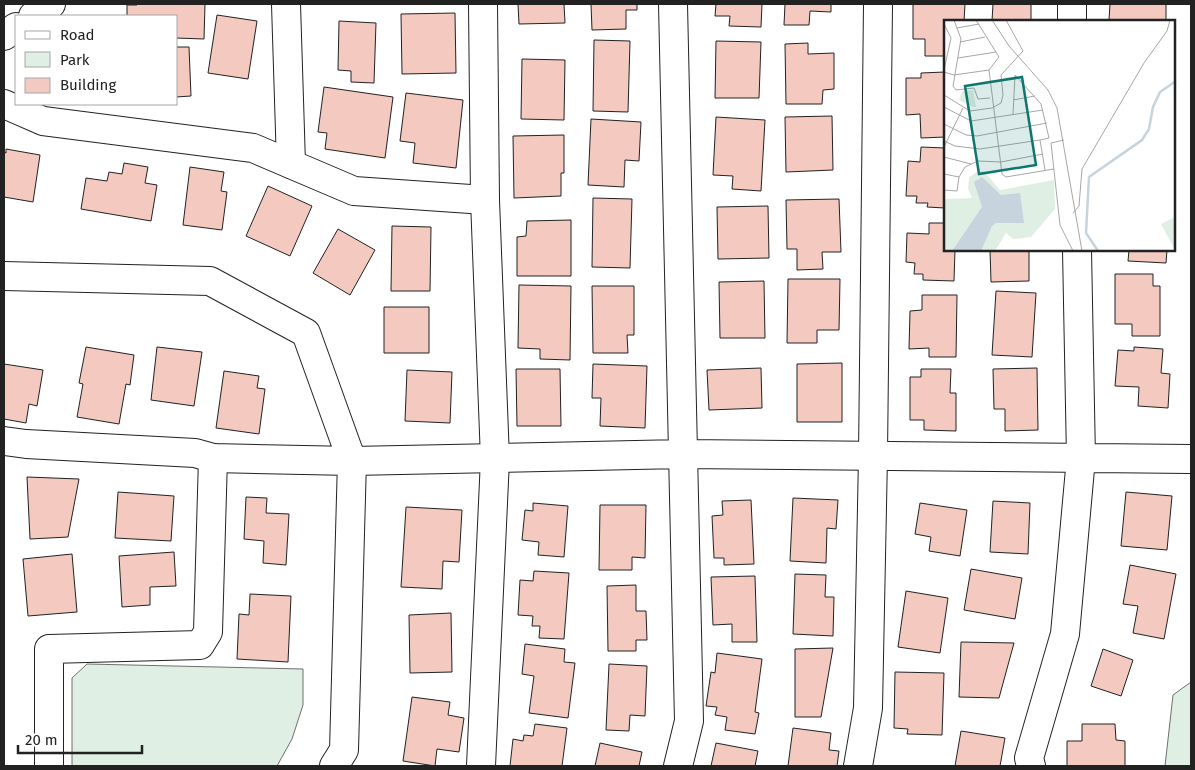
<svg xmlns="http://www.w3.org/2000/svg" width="1195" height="770" font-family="'Fira Sans',sans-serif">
<rect width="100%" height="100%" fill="#fff"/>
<path fill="#e0efe3" stroke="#6f6f6f" d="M87,664l216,5v36l-11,34 -15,27h-205v-88z
M1191,682v84h-26l8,-71z"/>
<path fill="#f3c9c0" stroke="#222" d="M137,4h68l-1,35 -28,-1v-22h-49v-11h10z
M518,4h46l1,19 -46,1z
M591,4h46v6h-11v19l-34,1z
M716,4h46l-1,23 -32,-1 1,-10h-15z
M785,4h46v8l-21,-1 -1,14h-25z
M913,4h52l-1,17h-19v35h-20v-17h-12z
M993,4h38v17h-39z
M1110,4h56v17l-57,-1z
M455,13l1,60 -54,1 -1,-60z
M217,15l40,6 -9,58 -40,-6z
M339,21l37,2 -2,60 -23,-1v-11l-13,-1z
M594,40l36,1 -2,71 -35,-1z
M716,41l45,1 -2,56h-44z
M808,43v11l26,-1v36l-11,1 -1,14h-36l-1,-60z
M176,47h13l2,49 -15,1z
M522,59l43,1 -1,60 -43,-1z
M945,72v65l-24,1 -1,-24 -14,1v-37h15v-5z
M324,87l69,10 -8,61 -60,-9 2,-16 -9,-1z
M406,93l57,7 -7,68 -43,-5 2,-20 -15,-2z
M832,116l1,54 -47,2 -1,-55z
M716,117l49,3 -4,71 -29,-2 1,-13 -20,-1z
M591,119l50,3 -2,39 -14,-1 -1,27 -36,-2z
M564,135v38h-3v23l-47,2 -1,-62z
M921,147l24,1v60l-18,-1 1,-4h-12l1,-7h-11l2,-35 12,1z
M6,149l34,6 -7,47 -29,-5v-45l2,1z
M124,163l24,4 -3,16 12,2 -6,36 -70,-12 5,-31 21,3 2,-9 13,2z
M190,167l34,5 -3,19 6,1 -5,38 -39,-5z
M268,186l44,20 -22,50 -44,-20z
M593,198l39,1 -2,69 -38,-1z
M839,199l2,53h-19l1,17 -26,1v-21h-10l-1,-49z
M768,206l1,52 -51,1 -1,-52z
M571,220v56h-54v-39l9,-1 1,-15z
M929,223h16v27h10l-1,31 -31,-1v-6h-9l1,-11 -9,-1 1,-29 22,1z
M392,226l39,1 -1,64h-39z
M338,229l37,21 -25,45 -37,-22z
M990,250h39v31l-38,1z
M1129,250h38l-1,13 -38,-2z
M1115,274h38v12h7v50h-28v-12h-17z
M788,279h52l-1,51h-22v13h-30z
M764,281l1,57h-45l-1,-56z
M519,285l52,1 -1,74 -30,-1v-10l-22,-1z
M592,286h42v49h-7l1,18h-35z
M996,291l40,2 -4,64 -40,-2z
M922,295h35l-1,62h-27v-9l-20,1 1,-38 12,-1z
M384,307h45v46h-45z
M86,347l48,8 -4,30 -4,-1 -7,40 -42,-7 6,-33 -4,-1z
M157,347l45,5 -8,54 -43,-6z
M1134,347l29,2 -2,24 9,1 -2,34 -30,-2 1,-19 -24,-1 3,-36 16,1z
M842,363v59h-45v-58z
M4,364l39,6 -6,36 -8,-2 -3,19 -22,-4z
M593,364l54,2 -2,62 -45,-2 1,-28h-9z
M761,368l1,40 -53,2 -2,-40z
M1037,368l1,62 -33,1v-22h-11l-1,-40z
M516,369h44l1,57h-44z
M921,369h30l-1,24h6v38l-32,-1v-10h-14v-43h11z
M407,370l45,2 -2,51 -45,-2z
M224,371l35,5 -2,12 8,1 -6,45 -43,-6z
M27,477l52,2 -11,58 -38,2z
M118,492l56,4 -3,45 -56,-3z
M1126,492l46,4 -5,54 -46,-4z
M246,497l21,1 -1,15 23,1 -3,51 -23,-2 1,-22 -20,-2z
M793,498l45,2 -2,29 -9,-1 -1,35 -36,-2z
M751,500l3,64 -30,1v-7h-10l-2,-42 11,-1 -1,-14z
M993,501l37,2 -2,51 -38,-2z
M533,503l35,3 -4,51 -26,-2 1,-13 -17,-2 3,-30 8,1z
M920,503l47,7 -7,46 -31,-5 2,-14 -16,-3z
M600,505h46l-1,53 -13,-1v13h-33z
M406,507l56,3 -3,52 -16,-1 -1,28 -41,-2z
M174,552l2,34 -26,1v18l-28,2 -3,-51z
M72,554l5,58 -49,4 -5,-57z
M1130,565l46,9 -12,65 -31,-6 5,-27 -15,-2z
M971,569l51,9 -7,41 -51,-9z
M534,571l35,2 -5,66 -25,-1 1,-12h-8l1,-10 -15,-1 2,-35 13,1z
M795,574l31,1 -1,22h9l-1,39 -40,-2z
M755,576l2,66h-25v-18l-19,1 -2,-48z
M636,585v26h10l1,29h-11v11h-28l-1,-65z
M906,591l42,7 -8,55 -42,-6z
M250,594l41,2 -3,66 -51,-3 2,-45 10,1z
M451,613l1,59 -42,1 -1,-58z
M961,642l53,1 -15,55 -40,-1z
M525,644l40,5 -1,13 11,1 -7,55 -39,-5 5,-37 -12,-2z
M833,648l-12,69h-26v-68z
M1103,649l30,11 -12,36 -30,-10z
M717,653l45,6 -7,53 4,1 -4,21 -30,-4 2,-13 -12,-2 2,-8 -11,-1 5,-34 4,1z
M609,664l38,2 -2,50 -15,-1 -1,16 -23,-1z
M895,672l49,1 -2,62 -35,-1 1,-5 -14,-1z
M412,697l38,5 -2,13 16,3 -5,34 -22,-3 -2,17 -32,-5z
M535,724l32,4 -5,38h-52l3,-27 10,2 1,-6 9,1z
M1082,724h33l1,16 9,1v25h-58v-25h15z
M793,728l38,5 -2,17 10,1 -2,15h-49z
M961,731l44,7 -5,28h-45z
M600,743l42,9 -3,14h-44z
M716,743l42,8 -3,15h-44z"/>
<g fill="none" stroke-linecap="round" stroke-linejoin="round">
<defs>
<path id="minor" d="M286,4l5,160
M49,766v-117l151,-4 8,-13 5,-174
M481,766l14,-307 -10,-259 -2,-196
M858,766l10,-58 5,-252 5,-452"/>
<path id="tertiary" d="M673,4l16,717 -11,45
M1072,4v17
M33,16l18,-12
M4,36l12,-9
M4,104l39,17 210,27 101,43 131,9
M4,276l206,5 96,52 46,128 -8,289 -10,16
M4,441l22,3 169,9 18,5 139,3 330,-7 509,5
M1031,766l-2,-8 36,-124 16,-176 -4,-208"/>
</defs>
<use href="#minor" stroke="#222" stroke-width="30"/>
<use href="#tertiary" stroke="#222" stroke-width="30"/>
<use href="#minor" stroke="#fff" stroke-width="28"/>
<use href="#tertiary" stroke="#fff" stroke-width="28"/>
</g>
<g transform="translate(944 20)">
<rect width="231" height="231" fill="#fff"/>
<path d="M29,70l3,17h-3l-14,-7 3,-9zM40,151l16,19 54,-10 1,29 -24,28 -18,2 -7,-6 -11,18h-51v-52l28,-1 -4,-9 1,-12 8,-5zM231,197v33l-14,-26z" fill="#e0efe3"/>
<path d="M38,157l19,18 19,-2 4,30h-28l-4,3 -11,25h-29l30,-44 -8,-25z" fill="#c7d3dd"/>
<path fill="none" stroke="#c7d3dd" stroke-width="2.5" d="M154,231l-12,-18 3,-56 53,-37 7,-11 4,-22 7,-15 16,-11"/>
<path fill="none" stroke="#a7a7a7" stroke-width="1" d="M10,0l7,19 -8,47 3,4 18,-2 4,11 12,-1M32,0l23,37 -10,13M48,0l17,26 39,44 9,18 25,143M0,4l7,14 -7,32M13,8l22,-4M16,22l25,-5M14,38l38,-6M0,52l10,3 35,-5 13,104 4,3 48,-8M0,75l26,16 22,-3 9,-5 2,-8 -2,-20 22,-24 -17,-31M69,80l22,-4M0,87l27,14 72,-11M69,95l2,-40 26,29 8,34 -9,2M0,104l22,11 11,1 70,-13M120,120l-13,3 9,82 13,26M0,121l11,5 25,3 60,-9 5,30M0,127l19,-39M0,137l27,7M0,154l15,3M0,170l13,1 2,-14 6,-10 13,-6 23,1 42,-8M129,193l6,-7 3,-37 62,-106 23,-32 3,-11"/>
<path fill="#0f766e" fill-opacity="0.15" stroke="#0f766e" stroke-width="2.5" d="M78,57l14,88 -57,9 -14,-88z"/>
<rect width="231" height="231" fill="none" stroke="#222" stroke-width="2.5"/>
</g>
<rect width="1195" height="770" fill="none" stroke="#222222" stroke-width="10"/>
<rect x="15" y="15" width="162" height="90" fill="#ffffff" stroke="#a7a7a7"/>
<rect x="25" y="31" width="25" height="8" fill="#ffffff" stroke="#a7a7a7"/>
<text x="60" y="40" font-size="15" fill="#222222">Road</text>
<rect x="25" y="52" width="25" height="15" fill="#e0efe3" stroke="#a7a7a7"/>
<text x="60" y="65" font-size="15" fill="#222222">Park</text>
<rect x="25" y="78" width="25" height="15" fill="#f3c9c0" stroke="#a7a7a7"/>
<text x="60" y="90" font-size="15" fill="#222222">Building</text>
<path d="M18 745v8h124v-8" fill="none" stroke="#222222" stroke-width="2.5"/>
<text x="25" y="745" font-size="15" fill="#222222" stroke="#ffffff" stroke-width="4" paint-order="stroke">20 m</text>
</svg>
